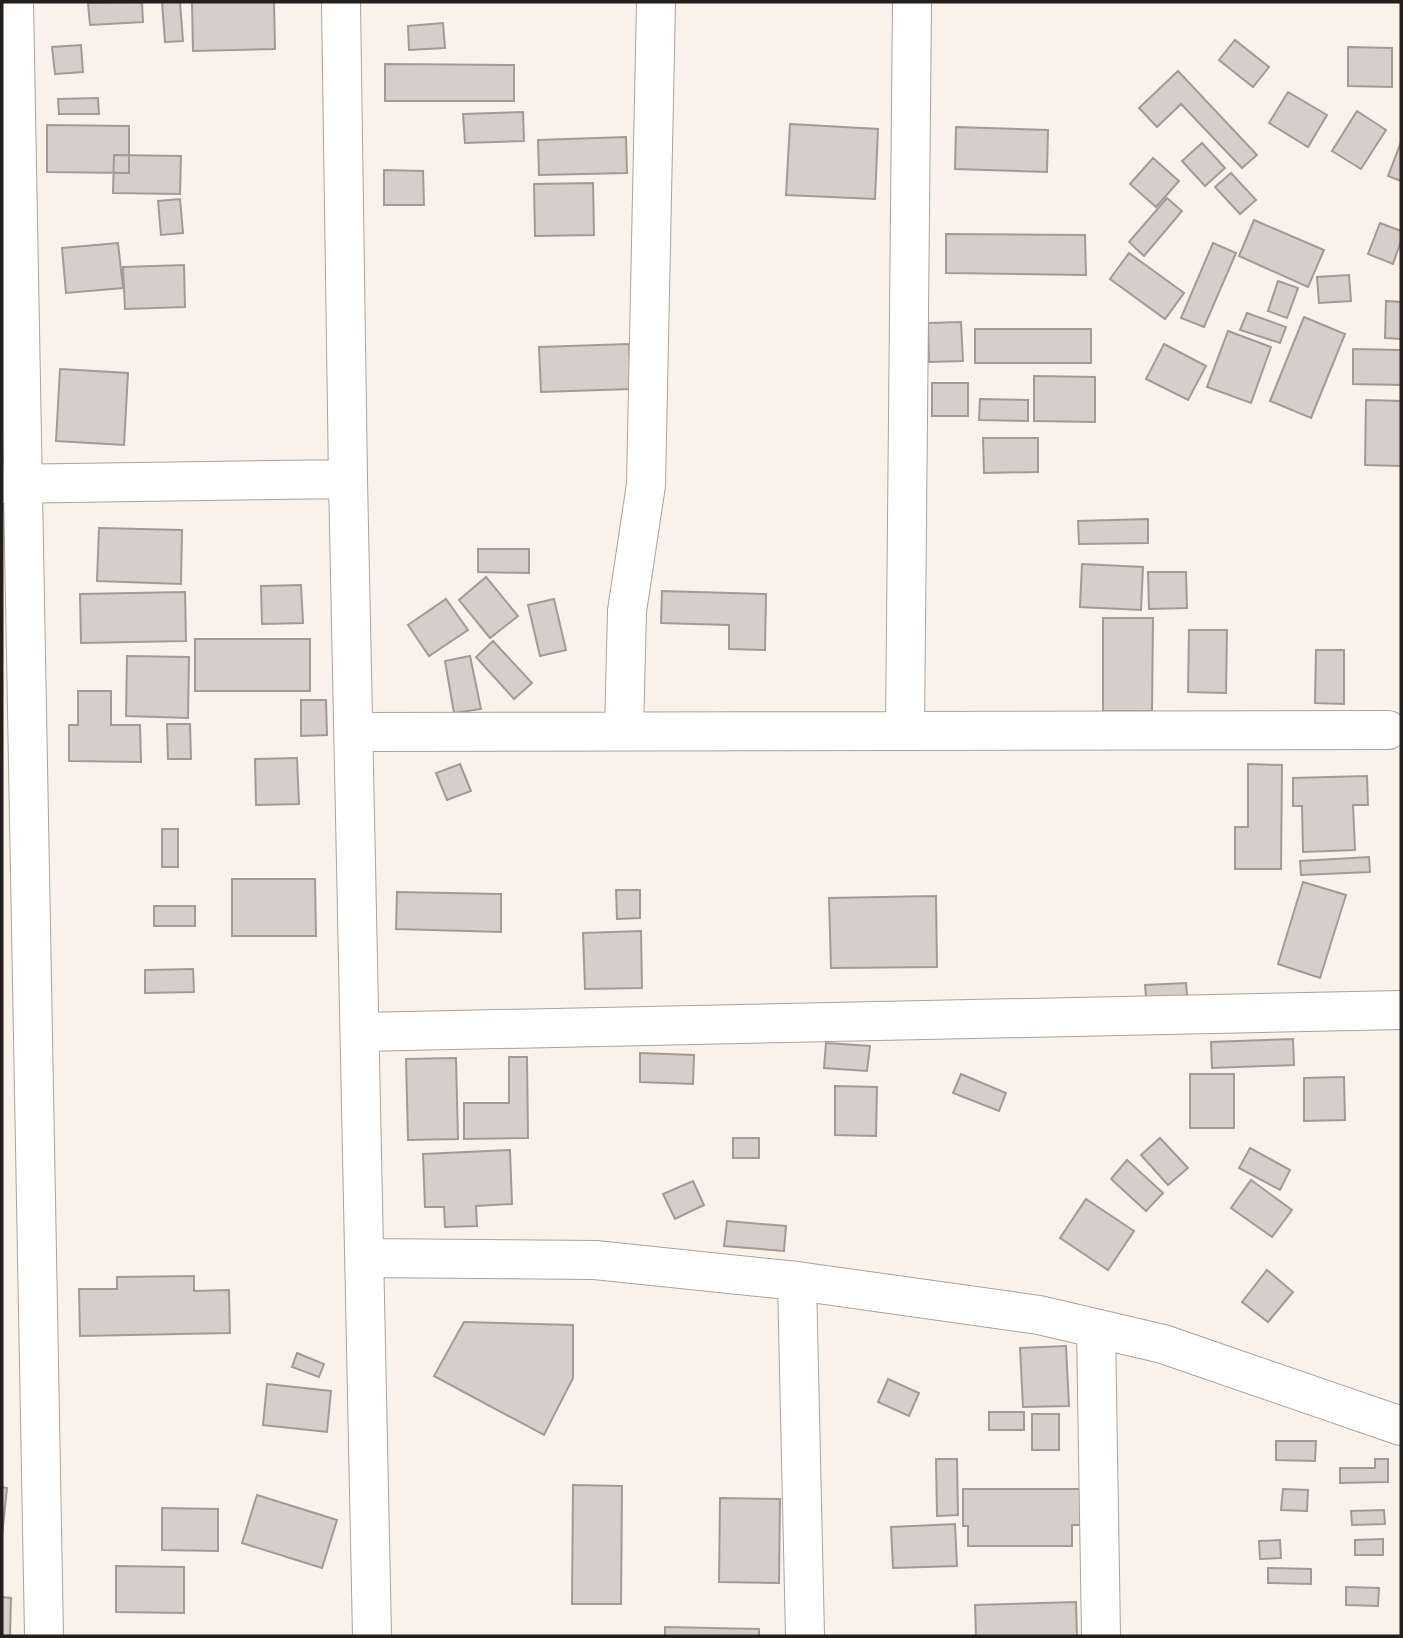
<svg xmlns="http://www.w3.org/2000/svg" width="1403" height="1638" font-family="Signika,sans-serif">
<rect width="100%" height="100%" fill="#f9f2eb"/>
<path fill="#d6cec8" stroke="#a29a94" stroke-width="2" d="M142,2l1,20 -53,3 -2,-22z
M162,2h18l3,39 -18,1z
M192,2h82l1,47 -82,2z
M443,23l2,25 -36,2 -1,-24z
M1235,40l34,27 -16,20 -34,-27z
M81,45l2,27 -28,2 -3,-27z
M1348,47l44,1v39l-44,-1z
M385,64l129,1v36h-129z
M1178,71l79,84 -15,13 -61,-64 -24,23 -18,-19z
M1288,92l39,23 -19,32 -39,-24z
M98,98l1,16h-40l-1,-15z
M1357,111l29,19 -25,39 -29,-18z
M523,112l1,29 -59,2 -2,-29z
M790,124l88,5 -3,70 -89,-4z
M47,125l82,1v47l-82,-1z
M956,127l92,3 -1,42 -92,-3z
M626,137l1,36 -88,2 -1,-35z
M1401,142v39l-13,-5z
M1202,143l23,25 -20,18 -23,-25z
M114,155l67,1 -1,38 -67,-1z
M1153,158l26,23 -23,26 -26,-23z
M384,170l39,1 1,34h-40z
M1231,173l25,27 -16,14 -25,-27z
M593,183l1,52 -59,1 -1,-52z
M1167,198l15,13 -38,45 -15,-14z
M180,199l3,34 -22,2 -3,-34z
M1254,220l70,30 -16,37 -69,-31z
M1380,223l21,8v10l-8,23 -25,-10z
M946,234l139,1 1,40 -140,-2z
M118,243l5,45 -57,5 -4,-45z
M1213,243l23,10 -32,74 -23,-9z
M1129,253l55,40 -19,26 -55,-40z
M184,265l1,42 -60,2 -2,-42z
M1349,275l2,26 -32,2 -2,-26z
M1278,281l20,7 -11,30 -19,-7z
M1386,301l15,1v37l-16,-1z
M1247,313l39,14 -6,16 -40,-13z
M1304,317l41,17 -34,84 -41,-17z
M961,322l2,39 -34,1 -1,-39z
M975,329h116v34h-116z
M1228,331l43,16 -20,56 -44,-16z
M629,344l2,45 -90,3 -2,-45z
M1164,344l42,22 -18,34 -42,-21z
M1353,349l48,1v35l-48,-1z
M60,369l68,4 -4,72 -68,-4z
M1034,376l61,1v45l-61,-1z
M932,383h36v33h-36z
M980,399l48,1v21l-49,-1z
M1366,400l35,1v65l-36,-1z
M983,438h55v34l-54,1z
M1148,519v24l-69,1 -1,-23z
M99,528l83,2 -1,54 -84,-3z
M478,549h51v24l-51,-1z
M1082,564l61,3 -2,43 -61,-3z
M1148,572h38l1,36 -38,1z
M486,577l32,39 -28,22 -31,-38z
M301,585l2,38 -41,1 -1,-38z
M662,591l104,3 -1,56 -36,-1v-24l-68,-2z
M185,592l1,49 -105,2 -1,-49z
M446,599l22,31 -39,26 -21,-31z
M554,599l12,51 -26,6 -12,-51z
M1103,618h50l-1,93h-49z
M1189,630h38l-1,63 -38,-1z
M195,639h115v52h-115z
M493,641l39,42 -18,16 -38,-42z
M1316,650h28v54l-29,-1z
M127,656l62,1 -1,61 -62,-2z
M470,656l11,53 -27,4 -9,-52z
M78,691h33v34h29l1,37 -72,-1v-36h9z
M301,700h25l1,35 -26,1z
M167,724h23l1,35h-23z
M297,758l2,46 -43,1 -1,-46z
M460,764l11,27 -24,9 -11,-27z
M1248,764l34,1 -1,104h-46v-42h13z
M1367,776l1,29h-15l2,45 -52,2 -1,-46h-9v-28z
M162,829h16v38h-16z
M1369,857l1,15 -69,3 -1,-14z
M232,879h83l1,57h-84z
M1303,882l43,13 -26,83 -42,-14z
M616,890h24v28l-23,1z
M397,892l104,2v38l-105,-3z
M936,896l1,71 -106,1 -2,-70z
M154,906h41v20h-41z
M641,931l1,57 -57,1 -2,-56z
M193,969l1,23 -49,1v-23z
M1186,983l2,24 -41,2 -2,-24z
M1293,1039l1,26 -82,3 -1,-26z
M826,1043l44,3 -3,25 -43,-3z
M640,1053l54,2 -1,29 -53,-2z
M509,1057h18l1,81 -64,1v-36h45z
M456,1058l2,81 -50,1 -2,-81z
M961,1074l45,19 -7,18 -46,-18z
M1190,1074h44v54h-44z
M1344,1077l1,43 -41,1v-43z
M835,1086l42,1 -1,49 -41,-1z
M733,1138h26v20h-26z
M1160,1138l28,30 -20,17 -27,-30z
M1250,1148l40,22 -10,20 -41,-22z
M510,1150l2,54 -36,2 1,20 -32,1 -1,-20h-19l-2,-53z
M1127,1160l36,33 -17,18 -35,-32z
M1251,1180l41,30 -20,27 -41,-29z
M693,1181l11,24 -29,14 -12,-25z
M1086,1199l48,32 -26,39 -48,-32z
M727,1221l59,5 -2,25 -60,-5z
M1267,1270l26,22 -25,30 -26,-20z
M194,1276v15l35,-1 1,43 -150,3 -1,-47h38v-12z
M464,1322l109,3v53l-29,57 -110,-59z
M1066,1346l3,60 -46,1 -3,-59z
M297,1353l27,11 -5,13 -27,-10z
M888,1379l31,14 -10,23 -31,-14z
M267,1384l64,7 -4,41 -64,-7z
M989,1412h35v18h-35z
M1032,1414h27v36h-27z
M1276,1441h40l-1,20 -39,-1z
M936,1459h21l1,56 -21,1z
M1375,1459h13v23l-48,1v-15h35z
M573,1485l49,1 -1,118h-49z
M2,1487l5,1 -5,48z
M963,1489h122v36h-13v21h-104v-20h-5z
M1283,1489l25,1 -1,21 -26,-1z
M257,1495l80,25 -15,48 -80,-25z
M720,1498l60,1 -1,84 -60,-1z
M162,1508l56,1v42l-56,-1z
M1384,1510l1,14 -33,1 -1,-14z
M955,1524l2,42 -64,2 -2,-41z
M1383,1539v16h-28v-15z
M1280,1540l1,18 -21,1 -1,-18z
M116,1566l68,1v46l-68,-1z
M1268,1568l43,1v15l-43,-1z
M1346,1587l33,1 -1,18 -32,-1z
M2,1597l9,1 -1,38h-8z
M1076,1602l1,34h-101l-1,-31z
M665,1627l94,2v7h-94z"/>
<g fill="none" stroke-linecap="round" stroke-linejoin="round">
<defs>
<path id="minor" d="M14,2l30,1634
M341,2l7,477 24,1157
M2,484l346,-5
M905,730l7,-728
M624,731l3,-120 19,-126 10,-483
M355,732l1033,-2
M361,1032l1040,-22
M365,1258l230,2 202,21 242,34 124,29 238,82
M797,1281l8,355
M1096,1329l5,307"/>
</defs>
<use href="#minor" stroke="#a9a39c" stroke-width="40"/>
<use href="#minor" stroke="#fff" stroke-width="38"/>
</g>
<rect width="1403" height="1638" fill="none" stroke="#221f1d" stroke-width="7"/>
</svg>
